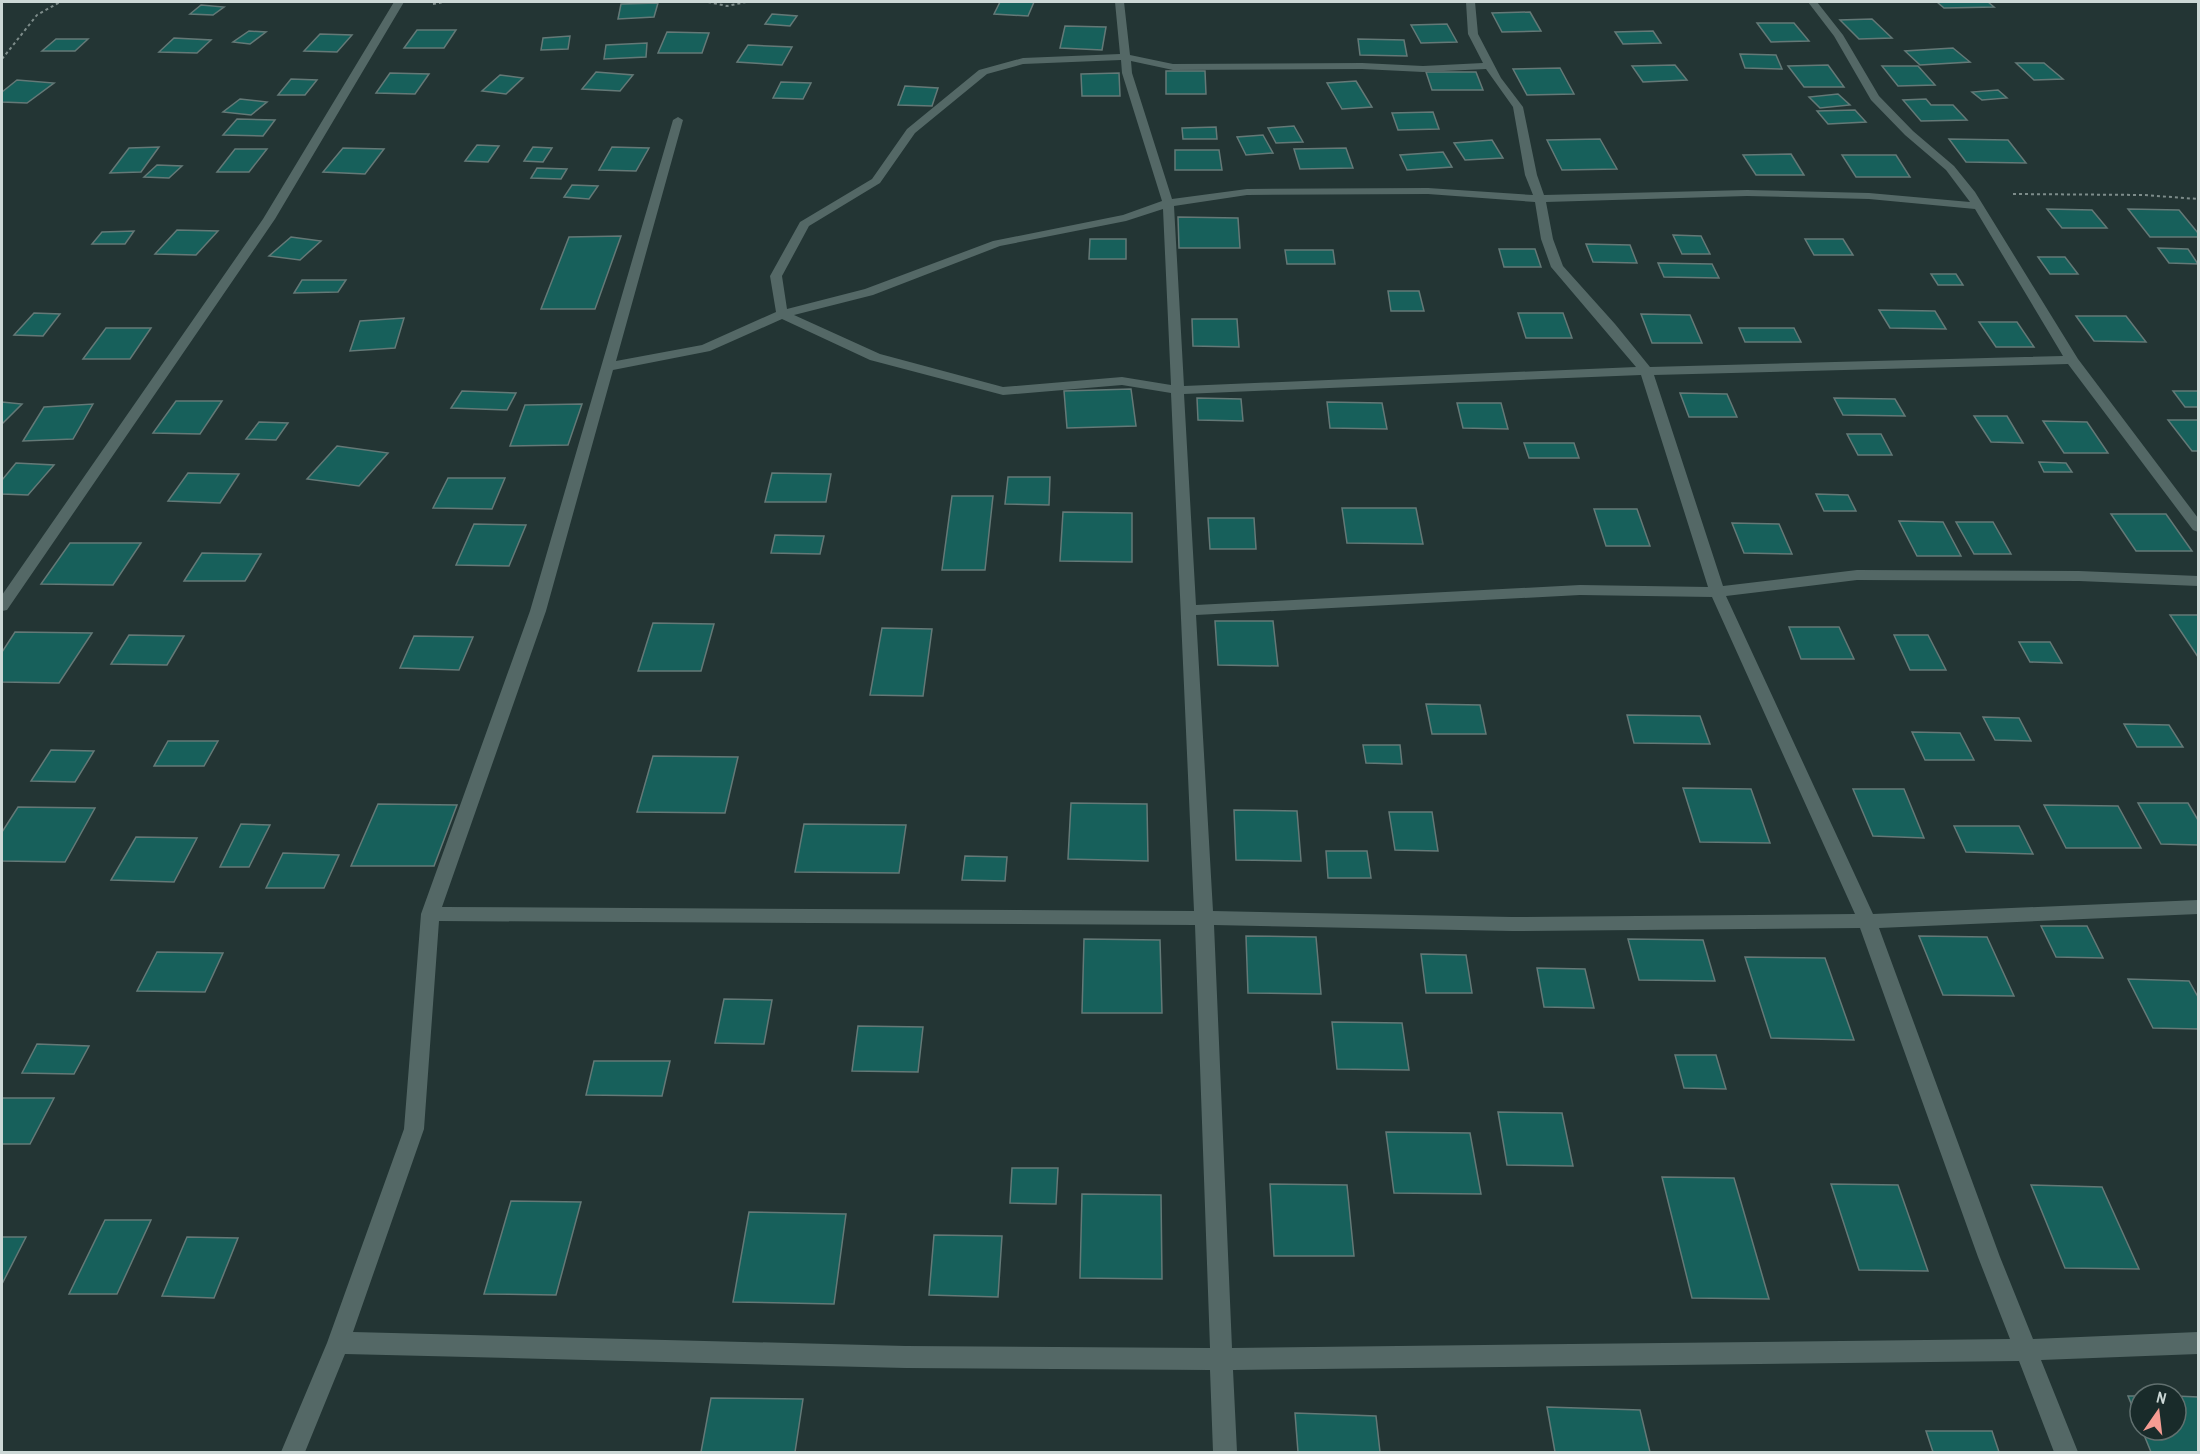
<svg xmlns="http://www.w3.org/2000/svg" width="2200" height="1454" font-family="'Archivo Narrow',sans-serif">
<rect width="100%" height="100%" fill="#233534"/>
<path fill="#17605b" stroke="#647977" stroke-width="1.5" d="M1000,2h34l-6,14 -34,-2z
M1937,2h51l6,5 -50,1z
M658,3l-4,14 -36,2 3,-15z
M201,5l23,2 -11,8 -23,-1z
M1530,12l11,19 -39,1 -10,-19z
M772,14l25,2 -7,10 -25,-2z
M1872,19l20,19 -33,1 -19,-19z
M1757,23h37l15,18 -38,1z
M1447,24l10,18 -36,1 -10,-18z
M1065,26l41,1 -4,23 -42,-2z
M417,30h39l-12,18h-40z
M249,31l17,1 -16,12 -17,-2z
M1653,31l8,12 -38,1 -8,-12z
M667,32l42,1 -7,20h-44z
M320,34l32,1 -15,17 -33,-1z
M570,36l-2,13 -27,1 2,-12z
M174,38l37,2 -14,13 -38,-1z
M56,39h32l-13,12h-33z
M1358,39l46,1 3,16 -47,-1z
M647,43l-1,14 -42,2 2,-14z
M748,45l44,2 -10,18 -45,-3z
M1953,48l17,14 -50,3 -15,-14z
M1740,54l36,1 6,14 -37,-1z
M2016,63h28l19,16 -29,1z
M1675,65l12,15 -44,2 -11,-16z
M1828,65l16,22h-40l-16,-21z
M1882,66h36l17,19 -37,1z
M1560,68l14,26 -47,1 -14,-26z
M1166,71h39l1,23h-40z
M596,72l37,3 -13,16 -38,-2z
M1426,72h50l7,18h-51z
M390,73l39,1 -14,20 -39,-1z
M1119,73l1,23h-38l-1,-22z
M500,75l23,3 -17,16 -24,-3z
M291,79l26,1 -12,15h-27z
M17,80l37,3 -27,20 -25,-1v-10z
M1356,81l16,26 -30,2 -15,-26z
M781,82l30,1 -8,16 -30,-1z
M905,86l33,2 -6,18 -34,-1z
M1998,90l9,8 -25,2 -10,-8z
M1838,94l12,11 -30,3 -11,-11z
M240,99l27,3 -16,13 -28,-3z
M1926,99l5,6h22l14,15 -46,1 -18,-21z
M1855,110l11,12 -38,2 -11,-13z
M1433,112l6,17 -41,1 -6,-17z
M237,119l38,1 -12,16 -40,-1z
M1294,126l9,16 -27,1 -8,-15z
M1216,127l1,12h-34l-1,-11z
M1263,135l10,18 -27,2 -9,-18z
M1600,139l17,30 -55,1 -15,-30z
M1949,139l59,1 18,23 -60,-1z
M1492,140l11,18 -38,2 -11,-17z
M477,145l22,1 -11,16 -23,-1z
M159,147l-18,25 -31,1 19,-25z
M533,147l19,1 -9,14 -19,-1z
M612,147l37,1 -13,23 -37,-1z
M343,148l41,1 -19,25 -42,-2z
M1346,148l7,20 -53,1 -6,-20z
M235,149h32l-18,23h-32z
M1175,150h44l3,20h-47z
M1443,152l9,15 -45,3 -7,-15z
M1791,154l13,21h-48l-13,-20z
M1842,155h54l14,22h-54z
M157,165l25,1 -13,12 -25,-1z
M537,168l30,1 -6,10 -30,-1z
M572,185l26,1 -9,13 -25,-2z
M2047,209l45,1 15,18h-45z
M2128,209l51,1 19,23v4h-48z
M1178,217l60,1 2,30h-61z
M177,230l41,1 -22,24 -41,-1z
M134,231l-9,13h-33l10,-12z
M1673,235l28,1 9,18h-28z
M621,236l-26,73h-54l28,-72z
M291,237l30,4 -21,19 -31,-4z
M1090,239h36v20h-37z
M1805,239h38l10,16h-39z
M1586,244l44,1 7,18 -44,-1z
M2158,248l30,1 10,15 -29,-1z
M1499,249h36l6,18h-37z
M1285,250h48l2,14h-48z
M2038,257h27l13,17h-28z
M1658,263l54,1 7,14 -55,-1z
M1931,274h25l7,11h-25z
M302,280h44l-8,12 -44,1z
M1388,291h31l5,20h-33z
M1879,310l56,1 11,18 -56,-1z
M34,313l26,1 -17,22 -29,-1z
M1518,313h45l9,25h-46z
M1641,314l49,1 12,28h-50z
M2076,316h50l20,26 -52,-1z
M404,318l-9,30 -45,3 10,-30z
M1192,319h45l2,28 -46,-1z
M1979,322h38l17,25h-38z
M106,328h45l-21,31h-47z
M1739,328h55l7,14h-56z
M1131,389l5,37 -69,2 -3,-37z
M462,391l54,2 -9,17 -56,-2z
M2173,391h25v16h-13z
M1680,393l47,1 10,23h-48z
M1197,398l44,1 2,22 -45,-1z
M1834,398l61,1 10,17 -62,-1z
M176,401h46l-22,33 -47,-1z
M2,402l20,2 -20,20z
M1327,402l55,1 5,26 -57,-1z
M1457,403h44l7,26 -45,-1z
M93,404l-20,35 -50,2 21,-34z
M582,404l-14,41 -58,1 15,-41z
M1974,416h33l16,27 -32,-1z
M2168,420h30v31h-6z
M2043,421l44,1 21,31h-44z
M259,422l29,1 -12,17 -30,-1z
M1847,434h34l11,21h-34z
M1524,443h50l5,15h-50z
M337,446l51,7 -29,33 -52,-7z
M2039,462l27,1 6,9h-28z
M16,463l38,2 -26,30 -26,-1v-14z
M188,473l51,1 -19,29 -52,-2z
M772,473l59,1 -5,28h-61z
M1008,477h42l-1,28 -44,-1z
M448,478h57l-13,31 -59,-1z
M1816,494l32,1 8,16h-32z
M952,496h41l-8,74h-43z
M1342,508h74l7,36 -76,-1z
M1594,509h43l13,37h-44z
M1063,512l69,1v49l-72,-1z
M2111,514h55l26,37h-56z
M1208,518h46l2,31h-46z
M1899,521l44,1 18,34h-44z
M1956,522h37l18,32h-37z
M1732,523l47,1 13,30 -48,-1z
M474,524l52,1 -17,41 -53,-1z
M775,535l49,1 -4,18 -49,-1z
M70,543h71l-28,42 -72,-1z
M202,553l59,1 -16,27h-61z
M2170,615h28v42z
M1215,621h58l5,45 -60,-1z
M653,623l61,1 -13,47h-63z
M1789,627h50l15,32h-53z
M882,628l50,1 -9,67 -53,-1z
M15,632l77,1 -33,50 -57,-1v-30z
M129,635l55,1 -17,29 -56,-1z
M1894,635h34l18,35h-36z
M414,636l59,1 -14,33 -59,-2z
M2019,642h31l12,21 -32,-1z
M1426,704l54,1 6,29h-54z
M1627,715l73,1 10,28 -76,-1z
M1983,717l36,1 12,23 -36,-1z
M2124,724l45,1 14,22h-46z
M1912,732l48,1 14,27h-49z
M168,741h50l-14,25h-50z
M1363,745h37l2,19 -36,-1z
M51,750l43,1 -19,31 -44,-1z
M653,756l85,1 -13,56 -88,-1z
M1683,788l68,1 19,54 -70,-1z
M1853,789h51l20,49 -51,-2z
M1071,803l76,1 1,57 -80,-2z
M2138,803h50l10,17v25l-37,-1z
M378,804l79,1 -23,61h-83z
M2044,805l74,1 23,42h-75z
M18,807l77,1 -30,54 -63,-1v-29z
M1234,810l63,1 4,50 -65,-1z
M1389,812h43l6,39 -43,-1z
M241,824l29,1 -21,42h-29z
M804,824l102,1 -7,48 -104,-1z
M1954,826h65l14,28 -67,-2z
M136,837l61,1 -23,44 -63,-2z
M1326,851h41l4,27h-43z
M283,853l56,2 -15,33h-58z
M965,856l42,1 -2,24 -43,-1z
M2041,926h46l16,32 -47,-1z
M1246,936l70,1 5,57 -73,-1z
M1919,936l68,1 27,59 -71,-1z
M1084,939l76,1 2,73h-80z
M1628,939l75,1 12,41 -76,-1z
M157,952l66,1 -18,39 -68,-1z
M1421,954l45,1 6,38h-46z
M1745,957l80,1 29,82 -83,-2z
M1537,968l48,1 9,39 -50,-1z
M2128,979l61,2 9,16v32l-45,-1z
M724,999l48,1 -8,44 -49,-1z
M1332,1022l70,1 7,47 -72,-1z
M858,1026l65,1 -5,45 -66,-1z
M37,1044l52,2 -15,28 -52,-1z
M1675,1055h41l10,34 -42,-1z
M594,1061h76l-8,35 -76,-1z
M2,1098h52l-24,46h-28z
M1498,1112l64,1 11,53 -66,-1z
M1386,1132l84,1 11,61 -87,-1z
M1012,1168h46l-2,36 -46,-1z
M1662,1177l72,1 35,121 -77,-1z
M1270,1184l77,1 7,71h-80z
M1831,1184l67,1 30,86 -69,-1z
M2031,1185l71,2 37,82 -74,-1z
M1082,1194l79,1 1,84 -82,-1z
M511,1201l70,1 -25,93 -72,-1z
M749,1212l97,2 -12,90 -101,-2z
M105,1220h46l-34,74h-48z
M934,1235l68,1 -4,61 -69,-2z
M2,1237h24l-24,47z
M187,1237l51,1 -24,60 -52,-2z
M2128,1396h12v29z
M2176,1396l22,1v55h-47l-9,-22h34z
M711,1398l92,1 -8,53h-94z
M1547,1407l93,3 10,42h-95z
M1295,1413l81,3 4,36h-82z
M1926,1431h66l7,21h-66z"/>
<g fill="none" stroke-linecap="round" stroke-linejoin="round">
<path stroke="#7d8c8a" stroke-width="2" stroke-dasharray="3 3" stroke-linecap="butt" d="M708,2l19,4 19,-4
M433,4l11,-2
M2,59l35,-44 23,-13
M2013,194l131,1 54,4"/>
<path fill="#546866" fill-rule="evenodd" d="M394,2h10l-129,217 -268,391 -5,1v-16l261,-376z
M1115,2h9l6,53 43,9 189,-1 61,3 60,-3 -15,-29 -2,-32h9l3,32 23,44 22,29 14,68 7,20 203,-5 122,3 101,9 -24,-32 -41,-35 -34,-35 -37,-64 -26,-34h9l26,33 36,61 34,35 41,35 21,26 103,167 120,159v14l-5,-2 -125,-166 -414,11 69,211 134,-16 222,1 119,5v10l-119,-5 -222,-1 -131,16 147,318 325,-14v14l-319,14 121,329 33,82 165,-7v22l-157,6 37,92h-24l-35,-91 -786,9 4,82h-24l-3,-82 -304,-2 -561,-14 -40,98h-24l46,-109 77,-214 17,-215 109,-303 143,-491 5,-3 5,3 -67,241 86,-16 74,-33 -6,-36 30,-54 72,-43 35,-50 72,-59 44,-12 97,-4zM1121,60l1,13 40,128 -39,14 -130,26 -128,48 -78,20 -5,-33 27,-50 71,-43 35,-50 72,-59 36,-10zM1131,61l42,9 189,-1 61,3 63,-3 27,38 12,68 8,20 -105,-7 -181,1 -75,10 -40,-126zM1428,194l107,8 6,37 10,28 85,100 -452,19 -10,-180 73,-11zM1747,196l122,3 106,10 88,147 -413,11 -35,-43 -52,-58 -10,-27 -7,-37zM1163,209l8,176 -49,-8 -119,10 -123,-33 -86,-39 79,-20 127,-49 126,-25zM782,319l88,41 133,35 119,-10 49,8 23,518 -752,-4 104,-296 67,-241 97,-19zM1641,375l67,212 -128,-2 -384,20 -12,-211zM1580,595l132,2 143,317 -343,3 -299,-6 -17,-296zM439,921l756,4 15,423 -304,-2 -553,-14 71,-203zM1214,925l298,6 348,-3 118,329 32,82 -778,9z"/>
</g>
<rect width="2200" height="1454" fill="none" stroke="#ccd8d6" stroke-width="6"/>
<g transform="translate(2158 1412) rotate(14)"><circle r="28" fill="#192b2a" stroke="#61706f" stroke-width="1.5"/>
<path d="M0-4.5L10 22L0 15L-10 22Z" fill="#f59c93"/>
<text y="-9" font-size="16" font-weight="bold" text-anchor="middle" fill="#ccd8d6">N</text>
</g>
</svg>
